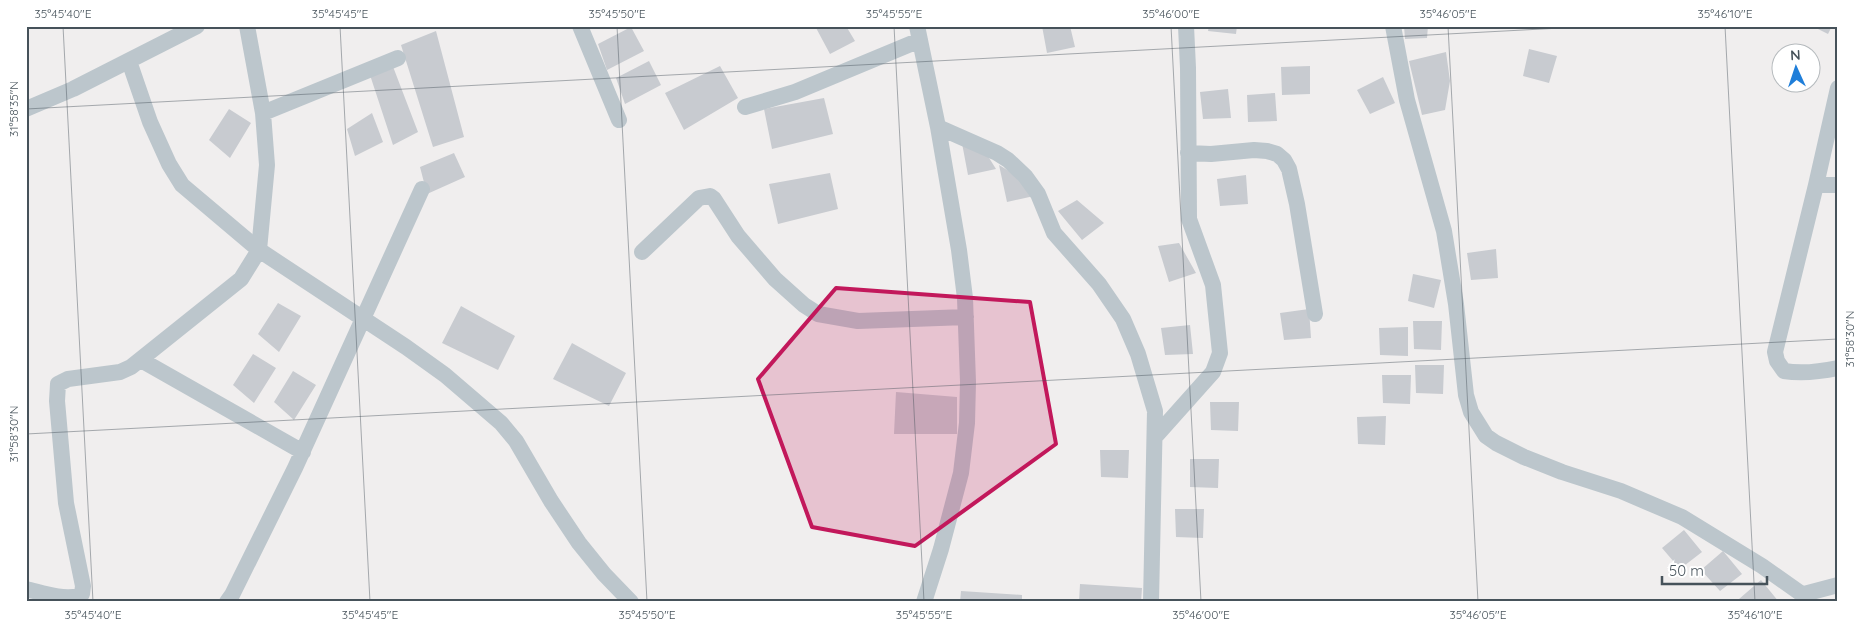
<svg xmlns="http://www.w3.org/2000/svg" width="1864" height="628" font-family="Quicksand,sans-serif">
<rect width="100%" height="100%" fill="#f0eeee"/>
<path fill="#c8cbd0" d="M815,26h31l9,15 -25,13z
M1042,26h28l5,21 -28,6z
M1209,26h28l-1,8 -28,-3z
M1404,26h24l-1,12 -22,1z
M1812,26h20l-4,8z
M631,27l13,24 -37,19 -9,-26z
M436,31l28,106 -31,10 -32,-102z
M1529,49l28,7 -8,27 -26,-7z
M1446,52l4,29 -5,29 -23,5 -13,-54z
M649,61l12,24 -36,19 -9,-26z
M392,64l26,68 -25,13 -23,-70z
M720,66l18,32 -54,32 -19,-37z
M1310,66v28l-28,1 -1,-28z
M1383,77l12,26 -25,11 -13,-24z
M1228,89l3,29 -28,1 -3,-27z
M1275,93l2,28 -29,1 -1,-27z
M824,98l9,36 -61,15 -8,-40z
M229,109l22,14 -21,35 -21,-18z
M372,113l11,29 -28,14 -8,-27z
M961,138l25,15 10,16 -28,6z
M454,153l11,24 -38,17 -7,-27z
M999,165l25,15 10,16 -27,6z
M830,173l8,36 -60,15 -9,-40z
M1246,175l2,29 -28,2 -3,-27z
M1077,200l27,23 -22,17 -24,-29z
M1179,243l17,30 -27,9 -11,-36z
M1496,249l2,29 -27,2 -4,-27z
M1413,274l28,6 -7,28 -26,-7z
M278,303l23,13 -22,36 -21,-18z
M461,306l54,30 -17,34 -56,-27z
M1309,309l2,29 -27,2 -4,-27z
M1413,321h29l-1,29 -27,-1z
M1190,325l3,29 -28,1 -4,-27z
M1408,327v29l-28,-1 -1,-27z
M572,343l54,30 -17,33 -56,-27z
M253,354l23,14 -22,35 -21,-18z
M1415,365h29l-1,29 -27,-1z
M293,371l23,14 -22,35 -20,-18z
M1382,375h29l-1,29 -27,-1z
M896,392l61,5v37h-63z
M1210,402h29l-1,29 -27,-1z
M1386,416l-1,29 -27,-1 -1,-27z
M1100,450h29l-1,28 -27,-1z
M1190,459h29l-1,29 -28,-1z
M1175,509h29l-1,29 -27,-1z
M1684,530l18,22 -22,17 -18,-21z
M1723,551l19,23 -22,17 -19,-21z
M1761,580l18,22h-37l-3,-3z
M1080,584l62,4 -1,14h-62z
M961,591l61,4v7h-62z"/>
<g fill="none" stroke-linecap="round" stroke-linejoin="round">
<path stroke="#bcc6cc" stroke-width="16" d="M580,26l39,94
M917,26l21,101 21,123 6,48 3,84 -1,41 -6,50 -20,76 -17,53
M1393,26l14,74 37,131 12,73 10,91 5,17 15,24 10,7 28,14 38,15 59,19 61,26 80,49 51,36
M129,61l21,61 19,42 13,21 77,65 147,97 39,28 56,48 15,18 35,60 28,42 25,31 27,28
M1838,88l-22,97 -41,167 2,9 7,10c18,3 35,1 54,-3
M745,107l50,-15 125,-52
M26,109l47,-20 124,-63
M263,113l135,-55
M938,127l59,26 11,7 17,16 13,18 16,39 45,51 24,35 15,35 17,57 -4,191
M1188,153l23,1 43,-4 13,1 10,3 7,6 5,9 8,35 18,110
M1816,185h22
M642,252l57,-54 11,-2 4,3 24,37 37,43 29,26 14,9 40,7 108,-4
M141,360l162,92
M1155,437l58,-65 7,-19 -7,-68 -24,-66 -1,-151 -2,-42
M26,589c17,4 36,11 53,7l3,-2 1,-8 -17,-83 -9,-102 1,-17 10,-5 52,-7 11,-5 110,-88 18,-29 8,-85 -4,-52 -16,-87
M1804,594l34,-9
M227,602l5,-7 63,-127 127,-279"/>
</g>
<path fill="#c2185b" fill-opacity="0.2" stroke="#c2185b" stroke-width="4" stroke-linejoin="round" d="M836,288l194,14 26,142 -141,102 -103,-19 -54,-148z"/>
<path fill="none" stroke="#46525a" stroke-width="1" stroke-opacity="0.45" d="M63,26l30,576M340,26l30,576M617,26l30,576M894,26l30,576M1171,26l30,576M1448,26l30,576M1725,26l30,576M26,109l1573,-83M26,434l1812,-95"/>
<rect width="1864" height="628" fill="none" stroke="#ffffff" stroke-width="55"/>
<g transform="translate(1796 68) rotate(357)"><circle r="24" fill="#ffffff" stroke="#b5babd"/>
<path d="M0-4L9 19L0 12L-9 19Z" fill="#1f7ed9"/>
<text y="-8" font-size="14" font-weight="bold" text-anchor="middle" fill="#46525a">N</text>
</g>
<path d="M1662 576v8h105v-8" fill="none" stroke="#46525a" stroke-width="2.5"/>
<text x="1669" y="576" font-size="15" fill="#46525a" stroke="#ffffff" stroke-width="4" paint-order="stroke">50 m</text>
<rect x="28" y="28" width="1808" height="572" fill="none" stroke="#46525a" stroke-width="2"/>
<g font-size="12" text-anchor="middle" fill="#46525a">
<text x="63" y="18">35°45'40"E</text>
<text x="340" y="18">35°45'45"E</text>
<text x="617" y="18">35°45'50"E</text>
<text x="894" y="18">35°45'55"E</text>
<text x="1171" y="18">35°46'00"E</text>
<text x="1448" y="18">35°46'05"E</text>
<text x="1725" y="18">35°46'10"E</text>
<text transform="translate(14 109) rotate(-90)" y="4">31°58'35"N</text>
<text transform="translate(1850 339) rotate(-90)" y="4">31°58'30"N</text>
<text transform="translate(14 434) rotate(-90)" y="4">31°58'30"N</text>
<text x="93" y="619">35°45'40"E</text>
<text x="370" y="619">35°45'45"E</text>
<text x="647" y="619">35°45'50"E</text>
<text x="924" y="619">35°45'55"E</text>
<text x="1201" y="619">35°46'00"E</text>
<text x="1478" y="619">35°46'05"E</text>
<text x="1755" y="619">35°46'10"E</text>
</g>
</svg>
